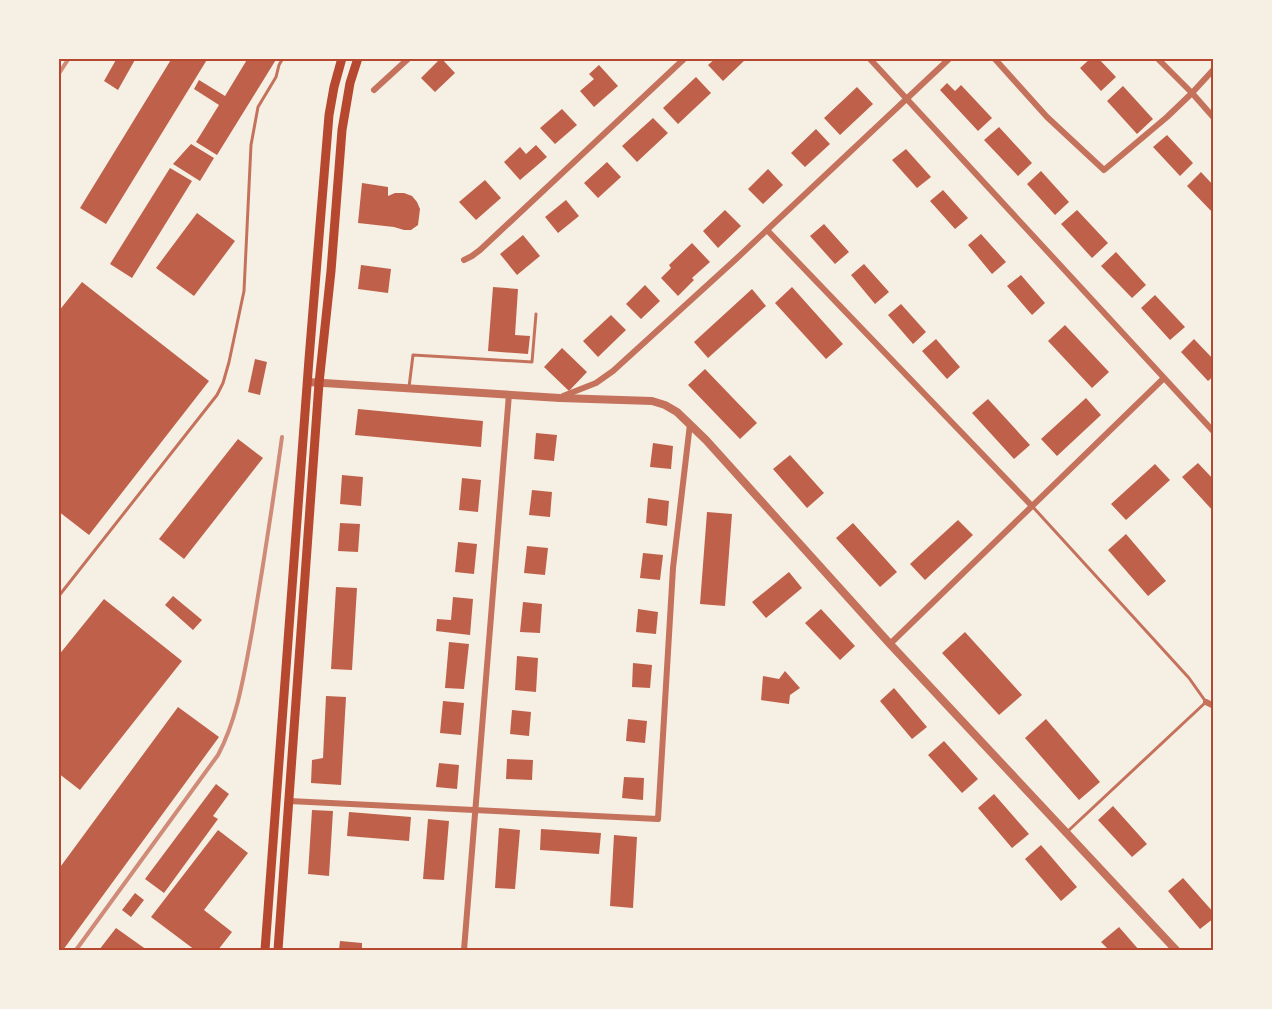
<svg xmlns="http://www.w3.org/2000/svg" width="1272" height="1009" font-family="Lato,sans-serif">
<rect width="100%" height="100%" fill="#f6efe4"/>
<path fill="#bf614a" d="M117,58h19l-18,32 -14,-9z
M172,58h36l-102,166 -26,-16z
M248,58h29l-60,97 -21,-13 23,-37 -25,-16 5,-9 26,16z
M441,58l14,15 -20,19 -14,-14z
M716,58h31l-24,23 -15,-16z
M1091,58h7l18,19 -15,14 -21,-23z
M599,65l19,21 -24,21 -14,-16 14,-12 -5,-5z
M696,77l15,16 -33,31 -15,-16z
M947,83l8,8 6,-6 31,33 -14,13 -38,-41z
M1123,86l30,33 -16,15 -30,-33z
M857,87l16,17 -33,31 -16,-17z
M562,109l15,16 -22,19 -15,-16z
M653,118l15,15 -31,29 -15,-16z
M999,127l33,36 -14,13 -34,-36z
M816,129l14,15 -25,23 -14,-14z
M1167,135l26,28 -13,13 -27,-29z
M191,144l23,14 -14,23 -27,-17z
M536,145l11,12 -27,23 -16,-18 16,-15 6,7z
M906,149l25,28 -14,11 -25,-28z
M607,162l14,15 -23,21 -14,-15z
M170,168l22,13 -60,97 -22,-14z
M768,169l15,16 -20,19 -15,-15z
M1041,171l28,31 -14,13 -28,-31z
M1201,172l13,14v28l-27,-28z
M485,180l16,18 -25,22 -17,-18z
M362,183l26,4v9l7,-3h9l8,3 5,6 3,7 -2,16 -7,5h-7l-10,-3 -36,-4z
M943,190l25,28 -13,11 -25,-28z
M566,200l13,16 -21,17 -13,-16z
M725,210l16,16 -23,22 -15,-17z
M1077,210l31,33 -16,15 -31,-34z
M197,213l38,28 -41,55 -38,-28z
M824,224l25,28 -14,12 -25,-28z
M981,234l25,28 -14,12 -24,-29z
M523,235l17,21 -23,19 -17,-21z
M692,243l18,19 -18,16 2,2 -16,16 -17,-18 10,-10 -2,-3z
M1116,252l30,33 -14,13 -31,-32z
M864,264l25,28 -14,12 -24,-29z
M361,265l30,4 -3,24 -30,-4z
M1021,275l24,28 -13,12 -25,-29z
M82,282l127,99 -120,154 -31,-24v-199z
M645,285l15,16 -19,18 -15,-15z
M493,287l25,2 -3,46 15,1 -2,18 -40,-3z
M792,287l51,57 -17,15 -51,-56z
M752,289l14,17 -58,52 -14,-16z
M1155,295l30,32 -15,13 -29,-32z
M901,304l25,28 -13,12 -25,-29z
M611,315l15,15 -28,27 -15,-16z
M1065,325l44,47 -17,16 -44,-47z
M936,339l24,28 -13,12 -25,-28z
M1194,339l20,21v16l-6,5 -27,-29z
M562,348l25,24 -18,19 -25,-24z
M255,359l12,3 -7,33 -12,-3z
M705,369l52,54 -17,16 -52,-54z
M1086,398l15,17 -44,41 -16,-17z
M988,399l42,46 -16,14 -42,-46z
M358,409l125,12 -2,26 -126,-12z
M536,433l21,2 -3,26 -20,-2z
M238,439l25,19 -79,101 -25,-20z
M653,443l20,3 -2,23 -21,-2z
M790,455l34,38 -17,15 -34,-39z
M1198,463l16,17v32l-32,-35z
M1155,464l15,16 -44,40 -15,-16z
M342,475l21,2 -2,29 -21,-2z
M462,478l19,2 -3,32 -19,-2z
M532,490l20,2 -2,25 -21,-2z
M648,498l21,3 -2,25 -21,-3z
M707,512l25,2 -7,92 -25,-2z
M958,520l15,15 -48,45 -15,-16z
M340,523l20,1 -2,28 -20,-1z
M853,523l44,49 -17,15 -44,-49z
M1126,534l40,47 -18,15 -40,-46z
M458,542l19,2 -3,30 -19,-2z
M527,546l21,2 -3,27 -21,-2z
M643,553l20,2 -3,25 -20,-2z
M789,572l13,16 -36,30 -14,-16z
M336,587l21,1 -5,82 -21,-1z
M173,596l29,24 -9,10 -28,-25z
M453,597l20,2 -3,36 -34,-4 1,-12 14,1z
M104,599l78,62 -102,129 -22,-17v-117z
M523,602l19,2 -2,29 -20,-1z
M638,609l20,3 -2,22 -20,-2z
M821,609l34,37 -15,14 -35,-37z
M965,632l57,63 -23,20 -57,-62z
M449,642l20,2 -5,45 -19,-1z
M517,656l21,2 -2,34 -21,-2z
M633,663l19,2 -2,23 -18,-1z
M785,671l15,17 -10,7 -1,9 -28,-4 2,-24 16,3z
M894,688l33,39 -15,12 -32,-38z
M326,696l20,1 -5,88 -30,-2 1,-23 11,-2z
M443,701l21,2 -3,32 -21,-2z
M178,707l41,30 -156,213h-4l-1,-80z
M512,710l19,2 -2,24 -19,-2z
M628,719l19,2 -2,22 -19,-2z
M1046,719l54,63 -21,18 -54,-62z
M944,741l34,38 -16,14 -34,-38z
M507,759l26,1 -1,20 -26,-1z
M439,763l20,2 -2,24 -21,-2z
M624,777l20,1 -1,22 -21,-2z
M216,784l13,10 -16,22 5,3 -54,74 -19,-14z
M994,794l35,40 -17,14 -34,-40z
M1113,806l34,38 -15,13 -34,-37z
M312,810l21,1 -4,65 -21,-2z
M349,812l62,5 -2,24 -62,-5z
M428,819l21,2 -5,59 -21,-1z
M499,828l21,2 -5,59 -20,-1z
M541,829l60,4 -2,21 -59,-4z
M218,830l30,23 -44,57 28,22 -14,18h-23l-44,-33z
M614,835l23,2 -4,71 -23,-2z
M1041,845l36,42 -16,14 -36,-42z
M1183,878l31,35v5l-14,11 -32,-38z
M135,893l9,7 -13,17 -9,-7z
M1119,927l20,23h-30l-8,-8z
M116,928l31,22h-48z
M340,941l22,2v7h-23z"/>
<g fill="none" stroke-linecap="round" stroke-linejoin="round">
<path stroke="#c5725c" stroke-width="3" d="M409,387l4,-32 119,7 4,-48
M1032,506l157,172 17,24 -138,129
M58,597l159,-202 6,-12 6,-21 15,-71 7,-146 7,-38 18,-30 3,-12 4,-7"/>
<path stroke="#c5725c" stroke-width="6" d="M869,58l345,374
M994,58l53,59 57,53 63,-53 25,-24 22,-24
M1157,58l35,35 22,25
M374,90l35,-32
M767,230l265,276
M464,260l8,-4 8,-6 205,-192
M563,396l33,-13 17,-12 122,-111 215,-202
M890,644l274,-266
M1206,702l8,4
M289,801l369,18 15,-251 17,-144
M464,950l45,-556"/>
<path stroke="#c5725c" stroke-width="8" d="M308,382l252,16 92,3 13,4 12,7 29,28 184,204 286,306"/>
<path stroke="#b5482f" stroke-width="9" d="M265,950l44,-591 20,-244 5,-28 8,-29
M278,950l41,-567 12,-112 11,-141 8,-47 8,-25"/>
<path stroke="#cf8b77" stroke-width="4" d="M58,75l11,-17
M76,950l142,-195c20,-38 26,-81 34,-123 11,-65 21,-130 30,-195"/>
</g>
<rect width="1272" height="1009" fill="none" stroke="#f6efe4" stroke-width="120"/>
<rect x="60" y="60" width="1152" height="889" fill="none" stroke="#b5482f" stroke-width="2"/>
</svg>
